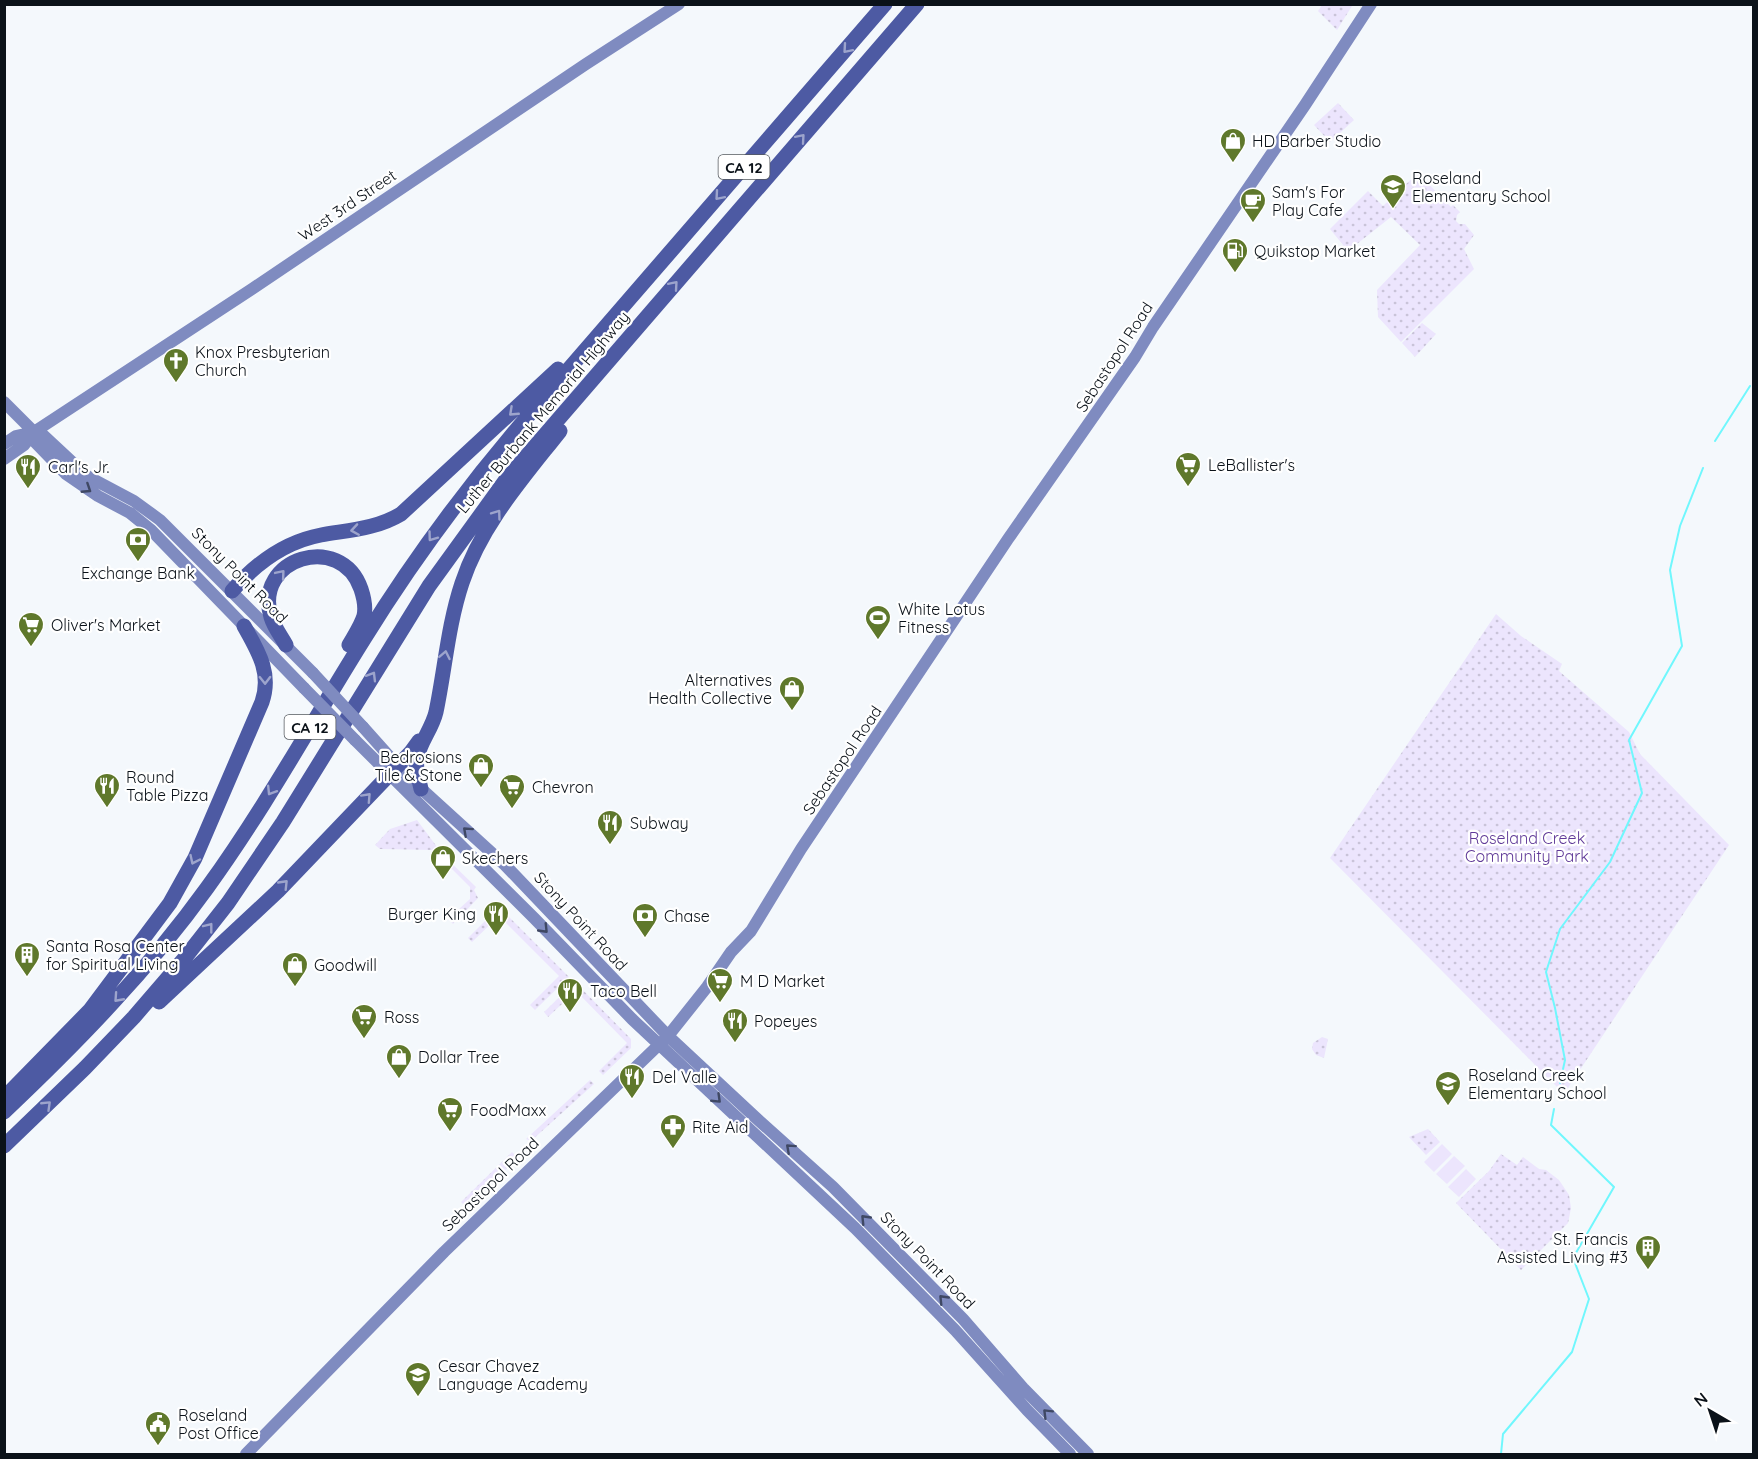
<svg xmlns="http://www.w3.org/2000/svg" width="1758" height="1459" font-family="Quicksand,sans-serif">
<defs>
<pattern id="grass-dots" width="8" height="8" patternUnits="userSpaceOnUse" patternTransform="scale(1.5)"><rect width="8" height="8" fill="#ece5fd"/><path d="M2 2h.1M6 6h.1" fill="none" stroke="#c9c3d8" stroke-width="1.8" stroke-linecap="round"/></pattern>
</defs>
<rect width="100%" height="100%" fill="#f4f8fc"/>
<path fill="url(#grass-dots)" d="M1322,5v-1l33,1 -3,1 -15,24 -19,-19z
M1338,103l16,17 -24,22 -16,-17z
M1418,173l33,34 2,-2 7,7 -3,3 -1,6 3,3h6l9,11 -10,14 10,20 -73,73 -23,-25 -1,-27 43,-45 -29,-28 -43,34 -18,-22 38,-38 15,15z
M1422,323l14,11 -21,23 -13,-14z
M1496,614l25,22 41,28 -3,7 70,61 11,22 89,91 -165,249 -234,-236z
M417,820l26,35 33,32 -2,3 4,8 -25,26 -5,-5 7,-4 -8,-6h12l11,-10v-12l-37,-37 -53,-1 -5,-4 15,-16z
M499,907l70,70 -34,33 -5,-5 29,-29 -60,-60 -27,26 -4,-4z
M575,982l56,57v9l-28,27 -4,-4 28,-28 -51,-52 -28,26 -4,-5z
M1322,1037l6,2 -4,19 -8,-3 -4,-6 1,-6z
M590,1080l4,4 -63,57 -5,-2z
M1428,1129l12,13 -14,13 -17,-18z
M512,1152l6,6 -51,50 -6,-6z
M1501,1154l16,11 6,-8 16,12 7,1 13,10 10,15 2,13 -3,15 -47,47 -65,-67 33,-32z"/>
<path fill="#ece5fd" d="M1442,1144l10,10 -18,18 -10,-10z
M1454,1156l11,10 -18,18 -11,-10z
M1466,1169l10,10 -17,18 -11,-10z"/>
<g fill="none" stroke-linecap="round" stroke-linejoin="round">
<path stroke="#70f7fd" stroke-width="2" d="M1715,441l35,-55
M1560,1083l5,-23 -10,-52 -9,-36 14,-43 50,-67 32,-69 -13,-53 53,-94 -12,-76 10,-44 23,-58
M1501,1454l2,-20 69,-82 17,-53 -16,-41 41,-71 -63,-62 3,-16"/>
<path stroke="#7f8bc0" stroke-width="12" d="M4,402l30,30 9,3 44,41 47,25 26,19 153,153
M34,432l1,10 31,32 32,22 32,17 21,17 153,158
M4,444l12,-8 18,-4 218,-143 334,-225 93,-60
M4,459l20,-14 10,-13
M363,727l42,47 100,91 163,171 87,81 78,70 130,132 60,69 65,66
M355,740l179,178 98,101 223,209 100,102 72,80 43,44
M246,1454l198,-202 224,-216 39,-49 24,-35 20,-21 50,-82 207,-310 127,-182 18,-30 152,-222 66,-101"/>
<path stroke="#4d5aa3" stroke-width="15" d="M232,591c24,-28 52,-49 89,-56 28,-5 55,-6 80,-21l157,-145
M286,645c-5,-9 -12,-18 -15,-28 -18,-59 70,-86 90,-28 3,9 5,18 3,27 -3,10 -10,20 -15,29
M421,789c-2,-10 -6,-20 -4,-31 3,-16 15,-29 19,-46 9,-43 12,-87 26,-129 19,-58 61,-105 98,-152
M159,1002l119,-111 133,-139 8,-11
M4,1098l86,-88 80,-107 25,-45 67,-156c10,-29 -4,-51 -18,-76
M4,1112c74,-70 144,-142 203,-224 58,-80 105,-166 157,-249 47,-76 100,-148 158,-216l363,-419
M4,1146l81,-78 49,-51 50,-58 44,-56 55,-81 146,-236 76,-105 412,-477"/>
<path stroke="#7f8bc0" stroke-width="12" d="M313,673l50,54
M304,688l51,52"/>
</g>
<defs><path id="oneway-chevron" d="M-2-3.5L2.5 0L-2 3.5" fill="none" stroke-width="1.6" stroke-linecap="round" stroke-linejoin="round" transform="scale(1.5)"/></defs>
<g stroke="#9da4cc">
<use href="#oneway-chevron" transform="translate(847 49) rotate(131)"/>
<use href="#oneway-chevron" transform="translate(801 138) rotate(-49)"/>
<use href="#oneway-chevron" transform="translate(719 196) rotate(131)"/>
<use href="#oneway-chevron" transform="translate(674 285) rotate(-49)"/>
<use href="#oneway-chevron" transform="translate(513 412) rotate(137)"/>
<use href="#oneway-chevron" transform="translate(497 514) rotate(-54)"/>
<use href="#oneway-chevron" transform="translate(355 530) rotate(171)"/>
<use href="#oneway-chevron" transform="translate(432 537) rotate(126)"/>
<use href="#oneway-chevron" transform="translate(281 574) rotate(-50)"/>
<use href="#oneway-chevron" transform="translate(445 655) rotate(-79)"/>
<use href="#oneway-chevron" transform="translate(372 676) rotate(-59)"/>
<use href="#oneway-chevron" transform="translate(265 680) rotate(89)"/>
<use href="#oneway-chevron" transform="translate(271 791) rotate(122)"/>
<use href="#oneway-chevron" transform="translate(367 797) rotate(-47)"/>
<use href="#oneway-chevron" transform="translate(194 860) rotate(115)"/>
<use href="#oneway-chevron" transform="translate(284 884) rotate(-46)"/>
<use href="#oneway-chevron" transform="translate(209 927) rotate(-52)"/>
<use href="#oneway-chevron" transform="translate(118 998) rotate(132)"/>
<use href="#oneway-chevron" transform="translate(47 1105) rotate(-44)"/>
</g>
<g stroke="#3f4864">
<use href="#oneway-chevron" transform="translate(87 489) rotate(33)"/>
<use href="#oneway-chevron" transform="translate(467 831) rotate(-138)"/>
<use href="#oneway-chevron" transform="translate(544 929) rotate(46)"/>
<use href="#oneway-chevron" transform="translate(717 1099) rotate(44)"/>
<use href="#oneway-chevron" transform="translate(790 1148) rotate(-138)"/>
<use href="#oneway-chevron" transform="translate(865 1219) rotate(-134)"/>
<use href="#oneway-chevron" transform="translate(943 1299) rotate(-134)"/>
<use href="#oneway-chevron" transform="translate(1047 1413) rotate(-135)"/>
</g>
<defs>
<symbol id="shop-pin" viewBox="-11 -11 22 30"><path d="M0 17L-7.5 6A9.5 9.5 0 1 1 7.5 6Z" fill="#5f782b" stroke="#fff"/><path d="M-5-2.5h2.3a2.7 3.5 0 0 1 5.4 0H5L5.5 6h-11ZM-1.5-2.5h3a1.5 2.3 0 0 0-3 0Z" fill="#fff"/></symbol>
<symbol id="school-pin" viewBox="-11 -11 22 30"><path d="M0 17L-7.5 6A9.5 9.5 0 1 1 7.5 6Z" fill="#5f782b" stroke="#fff"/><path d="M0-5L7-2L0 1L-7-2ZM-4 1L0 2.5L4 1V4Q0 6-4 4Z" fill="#fff"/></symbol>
<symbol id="cafe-pin" viewBox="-11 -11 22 30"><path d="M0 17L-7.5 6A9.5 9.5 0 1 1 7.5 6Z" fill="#5f782b" stroke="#fff"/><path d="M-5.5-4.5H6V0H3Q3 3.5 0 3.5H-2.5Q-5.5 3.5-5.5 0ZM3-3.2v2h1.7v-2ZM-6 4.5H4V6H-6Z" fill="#fff"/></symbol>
<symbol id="fuel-pin" viewBox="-11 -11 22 30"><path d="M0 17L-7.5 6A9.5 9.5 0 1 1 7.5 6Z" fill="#5f782b" stroke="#fff"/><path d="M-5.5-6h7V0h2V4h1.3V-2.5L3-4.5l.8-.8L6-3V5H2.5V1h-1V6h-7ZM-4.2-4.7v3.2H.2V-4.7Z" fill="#fff"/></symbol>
<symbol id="church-pin" viewBox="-11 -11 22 30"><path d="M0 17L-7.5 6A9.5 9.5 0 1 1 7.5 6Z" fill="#5f782b" stroke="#fff"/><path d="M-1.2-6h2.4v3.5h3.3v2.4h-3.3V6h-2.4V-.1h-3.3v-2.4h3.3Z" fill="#fff"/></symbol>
<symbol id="supermarket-pin" viewBox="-11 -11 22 30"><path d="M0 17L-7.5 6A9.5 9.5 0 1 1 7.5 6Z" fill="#5f782b" stroke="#fff"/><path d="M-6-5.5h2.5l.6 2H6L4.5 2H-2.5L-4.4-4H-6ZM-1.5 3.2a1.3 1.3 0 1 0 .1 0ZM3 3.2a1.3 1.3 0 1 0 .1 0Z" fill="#fff"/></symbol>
<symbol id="restaurant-pin" viewBox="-11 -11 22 30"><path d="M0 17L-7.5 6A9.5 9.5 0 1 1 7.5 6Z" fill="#5f782b" stroke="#fff"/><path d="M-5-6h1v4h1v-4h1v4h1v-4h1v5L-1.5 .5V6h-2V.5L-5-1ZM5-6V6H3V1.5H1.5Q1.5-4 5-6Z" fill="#fff"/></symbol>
<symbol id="bank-pin" viewBox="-11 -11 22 30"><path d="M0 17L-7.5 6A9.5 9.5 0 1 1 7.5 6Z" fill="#5f782b" stroke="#fff"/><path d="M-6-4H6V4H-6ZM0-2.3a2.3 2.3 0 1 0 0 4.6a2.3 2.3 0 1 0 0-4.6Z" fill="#fff"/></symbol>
<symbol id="stadium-pin" viewBox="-11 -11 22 30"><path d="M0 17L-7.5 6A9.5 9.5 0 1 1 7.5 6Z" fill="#5f782b" stroke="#fff"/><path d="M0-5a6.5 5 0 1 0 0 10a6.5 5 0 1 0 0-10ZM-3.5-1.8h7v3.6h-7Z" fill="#fff"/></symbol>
<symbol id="building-pin" viewBox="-11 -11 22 30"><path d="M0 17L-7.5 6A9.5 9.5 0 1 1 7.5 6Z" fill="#5f782b" stroke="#fff"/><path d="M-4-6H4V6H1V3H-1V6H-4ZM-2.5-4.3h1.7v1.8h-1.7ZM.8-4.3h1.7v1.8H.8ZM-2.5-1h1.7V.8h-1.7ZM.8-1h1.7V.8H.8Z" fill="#fff"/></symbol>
<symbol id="pharmacy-pin" viewBox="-11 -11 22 30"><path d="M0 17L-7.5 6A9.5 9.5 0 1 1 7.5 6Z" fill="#5f782b" stroke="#fff"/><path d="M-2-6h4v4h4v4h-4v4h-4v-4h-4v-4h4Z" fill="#fff"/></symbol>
<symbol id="civic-pin" viewBox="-11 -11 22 30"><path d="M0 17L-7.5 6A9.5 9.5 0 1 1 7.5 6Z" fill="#5f782b" stroke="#fff"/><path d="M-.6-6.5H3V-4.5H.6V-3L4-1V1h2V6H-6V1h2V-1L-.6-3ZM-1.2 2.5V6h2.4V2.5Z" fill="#fff"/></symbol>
</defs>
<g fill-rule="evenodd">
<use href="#shop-pin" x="1218" y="126" width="30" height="40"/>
<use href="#school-pin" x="1378" y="172" width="30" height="40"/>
<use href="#cafe-pin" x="1238" y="186" width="30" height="40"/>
<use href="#fuel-pin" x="1220" y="236" width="30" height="40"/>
<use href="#church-pin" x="161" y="346" width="30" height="40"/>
<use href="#supermarket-pin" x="1173" y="450" width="30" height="40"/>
<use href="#restaurant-pin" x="13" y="452" width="30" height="40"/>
<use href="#bank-pin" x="123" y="525" width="30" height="40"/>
<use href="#stadium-pin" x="863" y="603" width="30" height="40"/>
<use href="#supermarket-pin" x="16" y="610" width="30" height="40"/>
<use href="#shop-pin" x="777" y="674" width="30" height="40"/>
<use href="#shop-pin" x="466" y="751" width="30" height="40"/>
<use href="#restaurant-pin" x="92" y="771" width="30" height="40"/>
<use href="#supermarket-pin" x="497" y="772" width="30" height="40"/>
<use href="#restaurant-pin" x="595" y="808" width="30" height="40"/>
<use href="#shop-pin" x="428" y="843" width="30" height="40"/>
<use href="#restaurant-pin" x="481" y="899" width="30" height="40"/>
<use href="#bank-pin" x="630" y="901" width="30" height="40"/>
<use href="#building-pin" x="12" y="940" width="30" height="40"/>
<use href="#shop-pin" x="280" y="950" width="30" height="40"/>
<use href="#supermarket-pin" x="705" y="966" width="30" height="40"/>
<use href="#restaurant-pin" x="555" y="976" width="30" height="40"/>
<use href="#supermarket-pin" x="349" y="1002" width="30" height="40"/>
<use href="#restaurant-pin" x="720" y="1006" width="30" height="40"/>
<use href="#shop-pin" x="384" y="1042" width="30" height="40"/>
<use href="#restaurant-pin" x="617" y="1062" width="30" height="40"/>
<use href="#school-pin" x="1433" y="1069" width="30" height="40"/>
<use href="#supermarket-pin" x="435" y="1095" width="30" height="40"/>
<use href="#pharmacy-pin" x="658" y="1112" width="30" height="40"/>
<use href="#building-pin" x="1633" y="1233" width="30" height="40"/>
<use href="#school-pin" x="403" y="1360" width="30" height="40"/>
<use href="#civic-pin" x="143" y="1409" width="30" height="40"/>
</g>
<g text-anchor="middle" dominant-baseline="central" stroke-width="4.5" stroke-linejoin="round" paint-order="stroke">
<g fill="#fff" stroke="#54595e" stroke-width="1.5">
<rect x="718.5" y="155" width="51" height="24" rx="4.5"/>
<rect x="284.5" y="715" width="51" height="24" rx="4.5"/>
</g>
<g font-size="15" font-weight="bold" fill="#0b1219">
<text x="744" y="167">CA 12</text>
<text x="310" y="727">CA 12</text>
</g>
<g font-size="16" fill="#0b1219" stroke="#fff" text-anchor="start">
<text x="1252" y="141">HD Barber Studio</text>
<text x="1412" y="178">Roseland<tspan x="1412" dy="18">Elementary School</tspan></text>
<text x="1272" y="192">Sam's For<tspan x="1272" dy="18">Play Cafe</tspan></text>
<text x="1254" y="251">Quikstop Market</text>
<text x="195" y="352">Knox Presbyterian<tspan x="195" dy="18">Church</tspan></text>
<text x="1208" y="465">LeBallister's</text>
<text x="48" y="467">Carl's Jr.</text>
<text x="138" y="573" text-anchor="middle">Exchange Bank</text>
<text x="898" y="609">White Lotus<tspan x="898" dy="18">Fitness</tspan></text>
<text x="51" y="625">Oliver's Market</text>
<text x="772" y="680" text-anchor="end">Alternatives<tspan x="772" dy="18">Health Collective</tspan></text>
<text x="462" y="757" text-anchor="end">Bedrosions<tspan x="462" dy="18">Tile &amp; Stone</tspan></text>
<text x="126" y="777">Round<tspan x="126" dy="18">Table Pizza</tspan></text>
<text x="532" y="787">Chevron</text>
<text x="630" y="823">Subway</text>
<text x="462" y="858">Skechers</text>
<text x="476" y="914" text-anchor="end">Burger King</text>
<text x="664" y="916">Chase</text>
<text x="46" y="946">Santa Rosa Center<tspan x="46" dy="18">for Spiritual Living</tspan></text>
<text x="314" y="965">Goodwill</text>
<text x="740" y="981">M D Market</text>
<text x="590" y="991">Taco Bell</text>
<text x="384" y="1017">Ross</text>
<text x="754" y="1021">Popeyes</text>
<text x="418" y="1057">Dollar Tree</text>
<text x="1468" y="1075">Roseland Creek<tspan x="1468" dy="18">Elementary School</tspan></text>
<text x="652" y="1077">Del Valle</text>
<text x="470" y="1110">FoodMaxx</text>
<text x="692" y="1127">Rite Aid</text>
<text x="1628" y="1239" text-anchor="end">St. Francis<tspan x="1628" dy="18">Assisted Living #3</tspan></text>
<text x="438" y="1366">Cesar Chavez<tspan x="438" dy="18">Language Academy</tspan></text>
<text x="178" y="1415">Roseland<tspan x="178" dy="18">Post Office</tspan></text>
</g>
<g font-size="16" fill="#0b1219" stroke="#fff">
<text transform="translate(347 205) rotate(-34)">West 3rd Street</text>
<text transform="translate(1114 357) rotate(-57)">Sebastopol Road</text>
<text transform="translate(543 412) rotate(-50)">Luther Burbank Memorial Highway</text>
<text transform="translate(240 575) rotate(45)">Stony Point Road</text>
<text transform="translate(842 760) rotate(-56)">Sebastopol Road</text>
<text transform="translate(581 921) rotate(47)">Stony Point Road</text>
<text transform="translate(490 1184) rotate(-44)">Sebastopol Road</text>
<text transform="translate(928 1260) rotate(46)">Stony Point Road</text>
</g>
<g font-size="16" fill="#603a98" stroke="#fff">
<text x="1527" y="838">Roseland Creek<tspan x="1527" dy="18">Community Park</tspan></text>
</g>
</g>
<rect width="1758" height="1459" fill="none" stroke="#0b1219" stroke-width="12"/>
<g transform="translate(1710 1411) rotate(321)" stroke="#ffffff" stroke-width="4.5" paint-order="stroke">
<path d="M0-4.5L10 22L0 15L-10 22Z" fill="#0b1219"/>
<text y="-9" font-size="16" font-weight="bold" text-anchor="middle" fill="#0b1219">N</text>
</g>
</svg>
